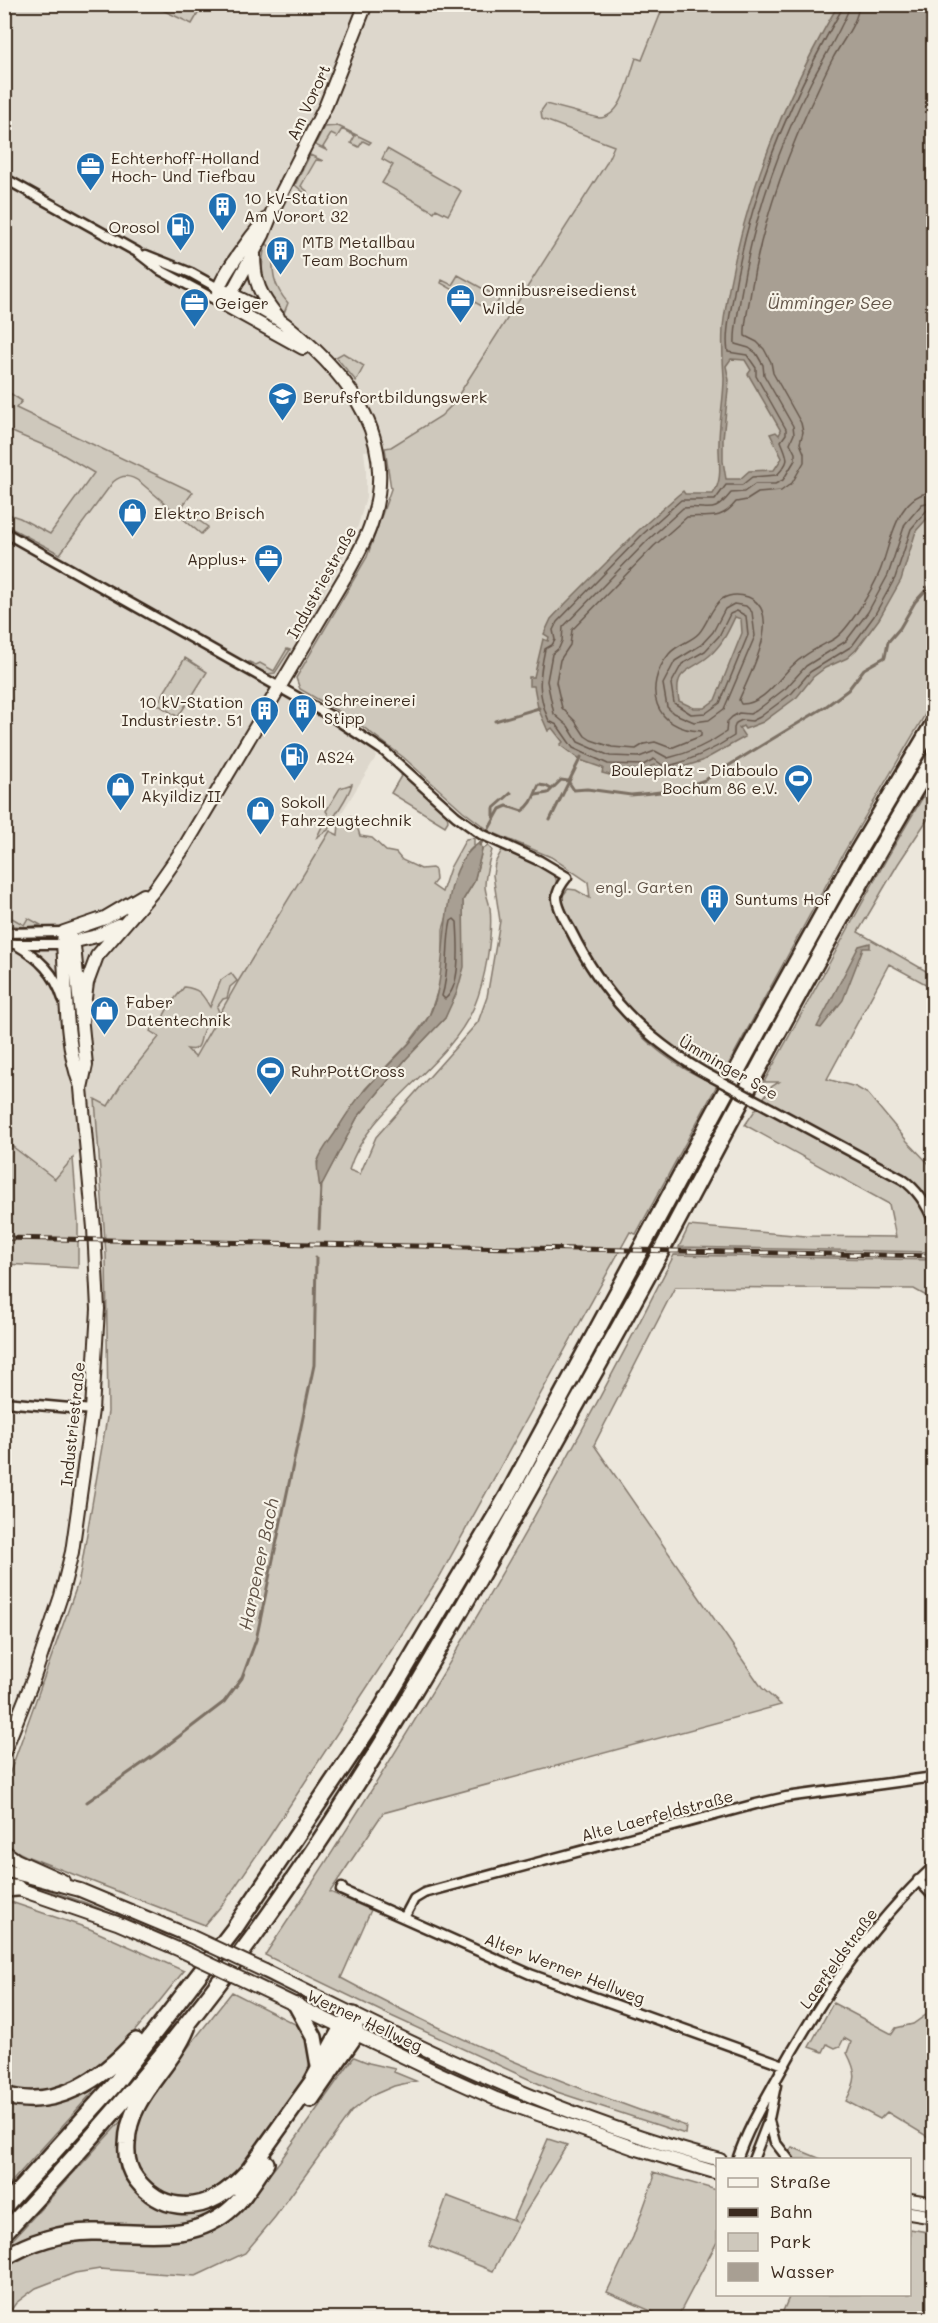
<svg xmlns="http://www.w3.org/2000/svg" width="938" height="2323" font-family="Mali,sans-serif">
<rect width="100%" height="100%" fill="#ece7dc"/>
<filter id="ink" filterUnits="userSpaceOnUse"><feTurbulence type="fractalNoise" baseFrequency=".0167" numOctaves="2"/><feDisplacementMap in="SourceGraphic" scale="12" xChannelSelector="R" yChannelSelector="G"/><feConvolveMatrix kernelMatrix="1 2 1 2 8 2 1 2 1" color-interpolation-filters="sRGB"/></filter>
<g filter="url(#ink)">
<path fill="#ddd7cc" d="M204,4l463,1 -61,159 -154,241 -11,11 -50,32 -27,3 2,18v28l-8,29 -18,38 -69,129 19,7 73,43 13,10v4l-137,223 -44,78 -31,-26 -42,51 -14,23 -13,-6 3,40 -25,18 -18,21 -51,-39v-1127l6,-8h141l41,19z
M679,1247l254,5 1,8 -260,-5z"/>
<path fill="#cec8bc" stroke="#84796d" stroke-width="1.5" d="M152,5h51l-11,19z
M664,5h269v696l-90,153 -207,380 -6,-2 -190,344 -171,261 -43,63 -21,25 -179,-69 -14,-7 -7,-11 -1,-49 75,-209 29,-168 -2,-157 -11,-156 13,7 14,-23 37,-46 -9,-6 8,-10 5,-2c2,-11 14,-22 21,-32 16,2 18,7 26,20l11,-27 10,-7 6,8 -7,6 -3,11 -4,1 -6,8 2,5c-7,6 -13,11 -16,19 -4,10 -1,21 -16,18l8,8 44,-77 91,-149 8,4 1,-11 11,-8 5,3 5,17 12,2 14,13 10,2 6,7 19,9 11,-1 3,2 1,10 -4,5 10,7 8,-24 16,-29 8,-1v8l-7,7 -24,76v36l-4,22 -10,29 -20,27 -44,46 -21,30 -27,43 3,25 37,-69 49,-59 39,-41 18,-51v-67l11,-18 8,-32 6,-4 4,4c-3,11 -7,24 -7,36 0,7 4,15 5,22 3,28 -5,73 -16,99 -27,62 -106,99 -125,163l11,4 16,-37 102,-115 9,-25 13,-76 -7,-46 2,-12 7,-13c14,6 40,13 50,23 9,8 1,16 1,26 0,4 3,9 4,13 32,70 81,139 154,170l4,-10 -41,-21 -59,-56 -25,-32 -29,-65 7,-9 8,1 14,8 -2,-16 -37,-25 -60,-25 -28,-21 -60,-54 -48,-36 -55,-32 -4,-11 71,-121 24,-68 -6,-41 6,-1 50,-31 11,-11 154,-241 8,-18 -72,-27 -1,-8 5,-7 53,14c24,-1 30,-41 37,-60l6,2z
M338,126l2,1 31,15 -2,2 -6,-3 -4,6 -8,-4 4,-7 -13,-7 -5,8 -6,-3 -8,13 5,4 -13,-6 9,-18z
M387,149l74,42 -13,24 -12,-6 -2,3 -52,-29 11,-18 -11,-6z
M310,155l13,6 -7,-1 -15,26 6,5 1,5 -13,-11z
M266,243l7,7c-1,22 0,36 15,53l-4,10c-22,-19 -26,-43 -18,-70z
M458,275l42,23 -8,14 -51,-29 1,-3 10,5z
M343,353l21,13 -8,15 -20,-24z
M5,390l17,11 -6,7 177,84 -12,16 27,19 -7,7 -61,-52c-10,-7 -17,-8 -27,0l-53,72 -55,-29v-12l15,5 30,16 44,-61 -39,-23 -50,-21z
M287,649l3,1 -15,23 -8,1 -20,-10 2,-2 7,3 4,-2 14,8z
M185,658l22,14 -18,29 -2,-1v3l-9,14 -21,-13z
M405,775l42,39 1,7 -3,5 -54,-33 10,-17z
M933,780v31l-35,53 -40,68 75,43v13l-44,-24 -62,115 29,8 12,7 39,47 26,27v84l-254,-5 10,-21 117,10 90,1 -7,-33 -144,-79 26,-38 8,-5h-15l123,-224z
M352,784c-5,17 -18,29 -24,46l-11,7 11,-23 -2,-3 14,-23z
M5,914l19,11 4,-7 13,7 -17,2 -19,-2z
M4,1140l51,39 18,-21 5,64v46l-73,-4z
M674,1255l259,5v59l-3,-21 -16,-9 -239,-2 -81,158 168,243 19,17 -398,108 -53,79 41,18 -30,68c110,60 227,109 345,148l-1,8 -128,-42 -168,-77 -124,-60c150,-225 287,-459 409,-700z
M4,1875l82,28 74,30 27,7 -4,6 -97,-41 -81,-27z
M5,1900l85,29 94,42c-35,41 -78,109 -134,120 -16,4 -30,0 -45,-3z
M262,1975l70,36 1,2 -1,2 -74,-34z
M232,1992l65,33 9,12 6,18 -6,21 -62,89 -17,19 -38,18 -36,-11 -20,-28 -1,-32 16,-33z
M833,2003l59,31 4,-6 17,-4 20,-14v130l-46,-28 -7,7 -34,-18c11,-21 12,-27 1,-48l4,-11 -7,-4 -4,8 -5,2 -8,-4 -4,8 -14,-5z
M368,2031l88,42 179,68c-43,-8 -85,-25 -126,-43 -48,-20 -95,-42 -142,-65z
M354,2057l15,6 26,6 -1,3 22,9 -22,5 -23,10 -20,16 -76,105 -30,36 -49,23 -96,-7 -25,4 -39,15 -20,15 -11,15v-50l35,-19 32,-10 22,-2 61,3 97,-43 28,-36z
M102,2079l-10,14 -87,96v-88z
M122,2120c-7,38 5,83 49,91 11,1 23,3 33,0 12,-4 22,-11 32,-19 -21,22 -27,27 -56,36l-176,21z
M548,2139l19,6 -49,79 -25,47 -64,-25 18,-50 69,26 -3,-3z
M792,2147l29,12h-26l-7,-6z
M653,2172l64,18v52l-40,76h-10l-60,-26 26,-55 21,-59z
M910,2229l23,4v85h-153l10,-23 120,-1z"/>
<path fill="#a89f93" stroke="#7c7064" stroke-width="1.5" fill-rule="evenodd" d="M838,5h95v507l-17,19 -15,49 -22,39 -23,31 -9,8 -22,10 -12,9 -16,20 -34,25 -18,7 -2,-3 -4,2 6,9 -43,24 -45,14 -2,-10 -4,1v4h-39l-2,5 -8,-2 1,-5 -23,-8 -20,-15 3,-3 -11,-14 -4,3 -10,-23 -4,-22h-5v-9h5l9,-38 5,2 1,-4 -5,-3 7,-15 15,-16 73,-73 38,-34 6,-5 2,3h28c11,-16 5,-34 6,-52 0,-21 5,-43 5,-64 -1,-20 -3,-39 0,-59 16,-113 57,-216 114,-314zM731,359l14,1 6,10 -3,4 33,57 -2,4 -3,-3 -6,2 12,24 -8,12 -25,1 -9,8h-14l-3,-18v-22l6,-59 -3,-14zM735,617l6,2 1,14 -27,67 -11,8h-10l-15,-7c-6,-33 11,-29 30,-45 13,-11 19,-24 26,-39z
M481,842l1,8 -8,32 -11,18 1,67 -7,25 -12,26 -39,41 -49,59 -37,70c-1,-8 -4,-20 -2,-27 3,-10 11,-19 17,-28 9,-15 19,-31 31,-44 20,-24 48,-45 63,-73 24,-45 3,-146 52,-174z
M870,943v5h-7l-20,52 -22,28 -4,-1 42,-81z"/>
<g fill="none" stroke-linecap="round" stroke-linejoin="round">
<path stroke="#67594d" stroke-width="1.5" d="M842,4v5c-52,90 -93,186 -109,289 -3,17 -8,37 -5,54l19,3 9,13v8l30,53v5l-5,7c7,18 10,19 -4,34l-25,2 -10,8h-16l-11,15h-34l-38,34 -86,88 -4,8 2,10 -3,5 -7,4c-6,28 -8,45 4,72l8,4 16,23 35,16 35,1 11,-6 11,8c25,-6 48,-17 69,-31v-8l2,-5 6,-3 10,1 8,-4 32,-24 18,-21 42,-26 22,-30 21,-38 16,-49 16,-19 7,-2
M850,4c-1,13 -31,62 -39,78 -33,67 -58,138 -70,212 -2,16 -7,34 -6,50l14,4 7,5 7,12 1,10 29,51 1,8 -4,9 5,10v7l-12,20 -8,4h-20l-11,8 -13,1c-19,24 -21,12 -48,15l-35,32 -85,87 -1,14 -3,7 -7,6 -5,27 7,33 14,12 10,16 32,14 29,1 16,-6 13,7c21,-5 41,-14 58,-26l1,-10 5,-5 7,-4 11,1 6,-3 30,-23 20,-22 40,-25 22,-29 20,-37 17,-51 17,-20 12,-3
M859,4c-1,19 -17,37 -26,54 -6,11 -11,22 -16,33 -30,63 -55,130 -66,200 -2,15 -7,31 -6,45l12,6 7,7 7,13 2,11 28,50 2,9 -3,11 4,10v9l-12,21 -11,8 -23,2 -11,7 -11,2c-16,20 -27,13 -49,15l-33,29 -82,84 -2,15 -10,15 -4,22 6,26 13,13 10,15 6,4 21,7 24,2 8,-5 11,-2 16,6 30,-12v-5c-47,-1 -59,-44 -32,-77 8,-10 22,-12 30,-21 9,-10 12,-26 23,-34 8,-5 17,-5 26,-2 37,15 1,79 -9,103l2,4c21,1 37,-24 50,-37 13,-13 27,-19 43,-28 15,-9 39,-51 46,-68 11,-27 16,-78 54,-79
M734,604l12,2 6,6 3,24 -31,73 -15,11 -15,2 -21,-9 -6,-6 -4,-23 12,-23 26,-16 12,-13 12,-23z
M737,611l9,5 2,19 -28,68 -14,10 -15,1 -17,-11 -3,-19 11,-20 23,-13 14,-15 11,-22z
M454,919l3,3c1,20 5,64 -12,77l-3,-3c8,-25 3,-50 9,-75z"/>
<path stroke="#7c7064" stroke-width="3" d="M495,721l44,-13
M536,795l12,-2 13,-13 7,1 6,9 13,-1 44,6 21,-2 24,-3 29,-10 120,-73 23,-17 16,-21 21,-12 3,-15 12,-14 15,-26 19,-21
M494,819v-11l17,-15
M550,820l31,-63
M480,845l20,-36 7,-3 15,5c11,-7 12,-16 17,-26l7,1 5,3
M319,1229l2,-43
M87,1802l69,-48 68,-52 18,-24 14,-38 58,-275 2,-107"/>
<defs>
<path id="street" d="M4,178l133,74 23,18 58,31
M146,255l45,18 27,15
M4,532l330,186 50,33 72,65 25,18 59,27 27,16c-4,5 -10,14 -10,20 0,11 9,25 14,34 32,64 72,106 134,142
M4,933l60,-1
M4,944h59
M15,944c24,14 40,29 48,55
M772,1109l130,70c16,11 25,25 32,44
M4,1402l88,8
M918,1880l16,17
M342,1888l-1,2 189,84 254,91
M404,1918l10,-19 10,-6 332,-89 30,-7 148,-20
M769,2121l6,21 14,18
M737,2160c10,-30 25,-55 40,-82 43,-78 92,-151 157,-212
M753,2160l16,-41 7,-34"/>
<path id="secondary" d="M254,254c0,29 6,41 24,63
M218,293c0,-14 36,-60 47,-73
M218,301l13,-7 32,-59 10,-25 53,-105 40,-101
M218,301l85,47
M64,932l-1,12c4,47 1,98 18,143
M64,932l41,-14 39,-23
M67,943l30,-7 21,-11
M82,1021l5,-38 10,-27 58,-67 30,-43 164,-276c8,-15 17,-30 22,-46 28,-83 -19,-146 -81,-196 -21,-17 -48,-28 -72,-40
M4,1752l30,-75 27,-81 11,-44 20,-142 6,-101 -4,-81 -13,-140 5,-23 -12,-119 -1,-4 -9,-10
M4,1851l12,9 47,21
M4,1870l76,20 110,46
M10,1886l107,37 63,27
M265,1971c147,73 295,148 455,189
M254,1985l184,88 58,26 138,49 84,25
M910,2200l24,4
M910,2213l24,4"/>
<path id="highway" d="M4,1889l13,-1
M297,2006l17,31 5,29
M187,2028c-17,42 -59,68 -60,116 -1,13 1,25 9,35 11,14 24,24 42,26 29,4 52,-14 71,-35l63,-88 30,-55 11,-12
M4,2095c52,16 99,-17 132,-54
M311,2099l45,-65 -3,-19
M4,2207l110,-122 120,-156 143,-213 131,-221 251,-465 96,-174 79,-133
M4,2233c87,-92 175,-194 249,-296 112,-154 206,-321 298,-487 41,-74 83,-148 123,-223 84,-158 167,-316 260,-469
M4,2258c25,-16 59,-26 88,-26 49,-1 101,13 141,-25 13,-12 23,-29 33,-44"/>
</defs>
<use href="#street" stroke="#3b2a1e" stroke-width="13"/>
<use href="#secondary" stroke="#3b2a1e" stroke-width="16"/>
<use href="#highway" stroke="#3b2a1e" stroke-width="20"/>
<use href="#street" stroke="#f7f3e8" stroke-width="8"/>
<use href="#secondary" stroke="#f7f3e8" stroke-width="12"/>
<use href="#highway" stroke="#f7f3e8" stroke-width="15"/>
<defs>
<path id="rail" d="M4,1238l930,18"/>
</defs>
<use href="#rail" stroke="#3b2a1e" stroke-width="5"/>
<use href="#rail" stroke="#f7f3e8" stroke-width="3" stroke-dasharray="9" stroke-linecap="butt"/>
<defs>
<path id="street-bridge" d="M705,1073l67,36"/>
<path id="secondary-bridge" d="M190,1936l75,35
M180,1950l74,35"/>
</defs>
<use href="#street-bridge" stroke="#3b2a1e" stroke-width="13" stroke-linecap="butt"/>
<use href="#secondary-bridge" stroke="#3b2a1e" stroke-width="16" stroke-linecap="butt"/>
<use href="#street-bridge" stroke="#f7f3e8" stroke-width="8"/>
<use href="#secondary-bridge" stroke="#f7f3e8" stroke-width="12"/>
</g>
</g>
<defs>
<symbol id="office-pin" viewBox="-11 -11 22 30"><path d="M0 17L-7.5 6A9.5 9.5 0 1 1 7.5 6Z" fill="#1f6fb2" stroke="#f7f3e8"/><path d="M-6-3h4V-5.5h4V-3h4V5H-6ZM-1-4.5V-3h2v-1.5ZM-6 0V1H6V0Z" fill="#fff"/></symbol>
<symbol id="building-pin" viewBox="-11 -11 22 30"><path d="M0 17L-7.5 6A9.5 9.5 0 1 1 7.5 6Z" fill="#1f6fb2" stroke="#f7f3e8"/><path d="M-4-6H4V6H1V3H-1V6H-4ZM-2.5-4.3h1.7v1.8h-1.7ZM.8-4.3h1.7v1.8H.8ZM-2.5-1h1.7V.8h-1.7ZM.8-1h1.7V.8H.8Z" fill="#fff"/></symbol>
<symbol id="fuel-pin" viewBox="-11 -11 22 30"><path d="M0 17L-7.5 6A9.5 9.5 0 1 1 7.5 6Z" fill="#1f6fb2" stroke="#f7f3e8"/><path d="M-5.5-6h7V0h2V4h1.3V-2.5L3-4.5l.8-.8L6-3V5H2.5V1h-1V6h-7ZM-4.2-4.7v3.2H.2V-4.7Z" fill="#fff"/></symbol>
<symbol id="school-pin" viewBox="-11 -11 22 30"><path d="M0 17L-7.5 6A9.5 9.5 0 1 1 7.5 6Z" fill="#1f6fb2" stroke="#f7f3e8"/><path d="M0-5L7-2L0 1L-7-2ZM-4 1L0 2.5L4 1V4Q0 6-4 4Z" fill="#fff"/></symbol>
<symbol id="shop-pin" viewBox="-11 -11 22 30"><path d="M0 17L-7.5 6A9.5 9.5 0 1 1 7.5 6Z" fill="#1f6fb2" stroke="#f7f3e8"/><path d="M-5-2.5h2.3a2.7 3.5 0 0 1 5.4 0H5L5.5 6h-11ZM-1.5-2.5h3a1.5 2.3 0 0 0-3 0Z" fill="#fff"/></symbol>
<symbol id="stadium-pin" viewBox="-11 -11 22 30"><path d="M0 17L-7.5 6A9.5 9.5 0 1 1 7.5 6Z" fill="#1f6fb2" stroke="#f7f3e8"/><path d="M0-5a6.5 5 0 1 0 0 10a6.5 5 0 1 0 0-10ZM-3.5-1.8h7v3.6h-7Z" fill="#fff"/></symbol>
</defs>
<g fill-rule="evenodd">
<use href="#office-pin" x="74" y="150" width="33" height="45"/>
<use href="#building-pin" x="206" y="190" width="33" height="45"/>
<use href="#fuel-pin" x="164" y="210" width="33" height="45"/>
<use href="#building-pin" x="264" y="234" width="33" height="45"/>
<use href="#office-pin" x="444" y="282" width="33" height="45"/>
<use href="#office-pin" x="178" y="286" width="33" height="45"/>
<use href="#school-pin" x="266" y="380" width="33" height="45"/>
<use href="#shop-pin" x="116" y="496" width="33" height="45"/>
<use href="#office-pin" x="252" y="542" width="33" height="45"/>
<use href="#building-pin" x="286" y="692" width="33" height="45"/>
<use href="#building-pin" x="248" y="694" width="33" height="45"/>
<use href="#fuel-pin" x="278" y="740" width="33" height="45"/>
<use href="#stadium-pin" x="782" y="762" width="33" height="45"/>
<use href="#shop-pin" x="104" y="770" width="33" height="45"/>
<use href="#shop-pin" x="244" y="794" width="33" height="45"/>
<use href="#building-pin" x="698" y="882" width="33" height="45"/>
<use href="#shop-pin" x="88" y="994" width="33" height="45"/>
<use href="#stadium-pin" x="254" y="1054" width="33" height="45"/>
</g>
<g text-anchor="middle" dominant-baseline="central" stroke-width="4.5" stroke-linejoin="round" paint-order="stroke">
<g font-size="16" fill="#3b2a1e" stroke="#f7f3e8">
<text transform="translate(308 102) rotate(-65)">Am Vorort</text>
<text transform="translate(321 582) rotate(-61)">Industriestraße</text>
<text transform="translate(729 1067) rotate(30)">Ümminger See</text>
<text transform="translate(72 1424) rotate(-84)">Industriestraße</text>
<text transform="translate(657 1815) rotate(-15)">Alte Laerfeldstraße</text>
<text transform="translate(838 1958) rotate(-54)">Laerfeldstraße</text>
<text transform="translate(565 1968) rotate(21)">Alter Werner Hellweg</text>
<text transform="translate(365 2020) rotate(25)">Werner Hellweg</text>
</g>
<g font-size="16" fill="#3b2a1e" stroke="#f7f3e8" text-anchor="start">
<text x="111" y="157">Echterhoff-Holland<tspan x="111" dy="18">Hoch- Und Tiefbau</tspan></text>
<text x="244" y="197">10 kV-Station<tspan x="244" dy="18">Am Vorort 32</tspan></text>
<text x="160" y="226" text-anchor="end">Orosol</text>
<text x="302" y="241">MTB Metallbau<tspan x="302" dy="18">Team Bochum</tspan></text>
<text x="482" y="289">Omnibusreisedienst<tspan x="482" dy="18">Wilde</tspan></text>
<text x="215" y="302">Geiger</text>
<text x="303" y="396">Berufsfortbildungswerk</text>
<text x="154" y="512">Elektro Brisch</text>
<text x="247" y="558" text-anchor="end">Applus+</text>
<text x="324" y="699">Schreinerei<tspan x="324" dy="18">Stipp</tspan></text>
<text x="243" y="701" text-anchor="end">10 kV-Station<tspan x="243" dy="18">Industriestr. 51</tspan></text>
<text x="316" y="756">AS24</text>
<text x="778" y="769" text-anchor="end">Bouleplatz - Diaboulo<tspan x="778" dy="18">Bochum 86 e.V.</tspan></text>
<text x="141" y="777">Trinkgut<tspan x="141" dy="18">Akyildiz II</tspan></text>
<text x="281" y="801">Sokoll<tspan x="281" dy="18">Fahrzeugtechnik</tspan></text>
<text x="735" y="898">Suntums Hof</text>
<text x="126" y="1001">Faber<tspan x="126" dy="18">Datentechnik</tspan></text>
<text x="291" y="1070">RuhrPottCross</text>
</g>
<g font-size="16" fill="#605246" stroke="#f7f3e8">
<text x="644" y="886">engl. Garten</text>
</g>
<g font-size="18" font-style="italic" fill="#615347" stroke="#f7f3e8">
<text x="830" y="302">Ümminger See</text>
<text transform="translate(258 1564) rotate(-78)">Harpener Bach</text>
</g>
</g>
<rect width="938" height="2323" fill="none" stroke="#f7f3e8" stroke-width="24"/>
<rect x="12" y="12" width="914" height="2299" fill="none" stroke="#3b2a1e" stroke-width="2" filter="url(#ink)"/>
<rect x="716" y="2158" width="195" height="138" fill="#f7f3e8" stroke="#aca397" stroke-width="1.5"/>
<rect x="728" y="2178" width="30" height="9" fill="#f7f3e8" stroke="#aca397" stroke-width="1.5"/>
<text x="770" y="2188" font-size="18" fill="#3b2a1e">Straße</text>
<rect x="728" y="2208" width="30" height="9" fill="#3b2a1e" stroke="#aca397" stroke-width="1.5"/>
<text x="770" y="2218" font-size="18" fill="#3b2a1e">Bahn</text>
<rect x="728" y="2233" width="30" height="18" fill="#cec8bc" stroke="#aca397" stroke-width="1.5"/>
<text x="770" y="2248" font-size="18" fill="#3b2a1e">Park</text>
<rect x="728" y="2263" width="30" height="18" fill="#a89f93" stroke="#aca397" stroke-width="1.5"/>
<text x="770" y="2278" font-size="18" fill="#3b2a1e">Wasser</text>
</svg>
